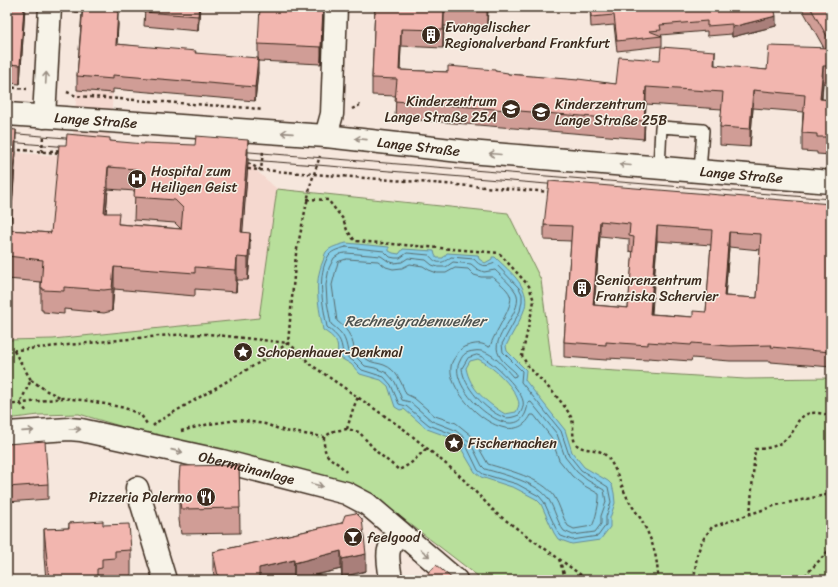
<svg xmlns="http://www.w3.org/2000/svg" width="838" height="587" font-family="Sriracha,sans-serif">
<rect width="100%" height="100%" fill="#f6e7dd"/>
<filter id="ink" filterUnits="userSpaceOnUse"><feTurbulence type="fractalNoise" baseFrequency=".025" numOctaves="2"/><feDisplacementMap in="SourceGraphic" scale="8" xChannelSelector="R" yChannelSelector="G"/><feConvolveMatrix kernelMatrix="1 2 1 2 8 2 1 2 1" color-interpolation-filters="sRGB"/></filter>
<g filter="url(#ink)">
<path fill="#f5d8cf" d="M83,22l35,2 -10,136 140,3 29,26 -18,129 -206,21 -46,1v-188l64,5z"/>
<path fill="#b8df9b" stroke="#7a845c" d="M277,189l231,24 33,67 11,87 193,12 86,-1v202h-348l-112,-86 -190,-50 -102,-30 -40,1 -32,4v-79l46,-1 206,-21z"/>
<path fill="#86cee7" stroke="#688c97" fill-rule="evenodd" d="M346,243l43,4v4l4,2 6,1 4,-5 31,2 1,4 2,3h6l4,-5 31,2 1,4 6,4 7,-4v-2h3c15,15 39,32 28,56 -5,12 -12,22 -17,33l1,5 19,19 -1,10 40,50 7,22 12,15 24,14 4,4 2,8 1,10 -5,15v9l-10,13 -28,4 -14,-5 -4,-6 -13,-29 -5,-5 -21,-11 -34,-11 -6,-5 -13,-22 1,-2 -14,-11 -22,-8 -23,-20 -4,1 -5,-3 -7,-21 -7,-6 -21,-6 -9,-10 -14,-8c3,-14 -3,-19 -14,-26 -4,-23 -10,-46 0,-69 1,-2 1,-6 3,-9 4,-5 13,-7 20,-9zM478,359c14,7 35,26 40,41 2,4 0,8 -2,12l-11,2c-18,-11 -35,-25 -39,-46l4,-7z"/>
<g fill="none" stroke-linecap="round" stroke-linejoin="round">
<path stroke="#596c6e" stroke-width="1" d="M346,247l38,4 6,6 5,1h5l7,-5 22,2c8,10 13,9 22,2l23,2c6,8 12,8 21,4l24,25 3,6v7l-2,10 -18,33 1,8 19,19 -1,11 40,49 8,24 12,15 27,17 3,15 -5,15v8l-8,11 -26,4 -11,-4 -4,-5 -13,-29 -5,-6 -22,-12 -34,-10 -5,-4 -12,-25 -14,-11 -23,-9 -23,-19 -7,-2 -8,-19 -7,-8 -22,-7 -9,-9 -10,-7c-2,-16 -4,-16 -16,-27 -4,-21 -11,-52 2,-72 4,-5 11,-6 17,-8z
M346,253l35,3 7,5 6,2 8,-1 6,-4 18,2 6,5 6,2h8l7,-5 18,2 6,5 7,3 11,-2c6,6 20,18 22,25 5,20 -28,42 -18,60 3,7 12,13 17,18v3l-3,1c-10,-11 -23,-29 -39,-26 -8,1 -11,3 -14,10 -17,27 62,96 68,42l3,-1 26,32 8,23 12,15 10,8 17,10 2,12 -5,14v8l-6,8 -22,3 -9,-4c-7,-9 -9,-21 -15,-31 -9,-17 -47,-26 -64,-31l-3,-3 -12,-24 -15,-12 -23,-9 -22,-19 -8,-2 -7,-18 -8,-9 -12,-5 -10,-2 -9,-9 -8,-5c-3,-16 -5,-18 -17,-28l-4,-22 -1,-17 3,-17 5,-10 6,-4z
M347,259l31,2 8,6 7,2 9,-1 8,-4 13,2 6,4 8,3h9l9,-5 13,1 6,6 7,2h12c5,5 14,11 17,18 5,10 -17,39 -20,52 -3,0 -4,-2 -8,-3 -5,-1 -13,1 -18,3 -4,2 -6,5 -8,9 -2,3 -5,6 -5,11 -4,29 60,88 80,48h3l17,22 8,23 13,16 11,9 16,9c1,6 -4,28 -7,32l-18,3 -6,-3c-6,-9 -8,-21 -14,-30 -12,-18 -47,-26 -66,-32l-16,-28 -16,-13 -21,-7 -21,-18 -8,-4c-5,-12 -9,-24 -22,-29 -5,-2 -12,-2 -16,-5 -4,-2 -9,-9 -14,-12 -2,-12 -8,-20 -17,-27l-5,-36 6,-23z
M477,355c12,2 44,34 46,46 1,5 -1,10 -4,14 -5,2 -11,4 -16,2 -17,-6 -40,-31 -41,-49l6,-10z"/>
<defs>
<path id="service" d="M659,168l2,-41 42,3 -3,41"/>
<path id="minor" d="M44,117l6,-110
M326,136l6,-22 4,-107
M137,488l28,92
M391,580c-3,-24 -7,-28 8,-48"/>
<g id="secondary">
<path id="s1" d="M7,114l319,22 143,16 362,30"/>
<path id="s2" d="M7,433l62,-4 12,1 141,31 124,32 21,11 89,76"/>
</g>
</defs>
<use href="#service" stroke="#3b2a1e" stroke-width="14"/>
<use href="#minor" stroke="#3b2a1e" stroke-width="25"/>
<use href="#secondary" stroke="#3b2a1e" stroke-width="25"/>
<path stroke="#3b2a1e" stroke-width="2.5" stroke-dasharray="3 3" stroke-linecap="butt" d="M7,87l20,2
M67,92l9,4 175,12 11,2
M352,109l8,-4
M7,149l53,4
M43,151h-1l1,-15
M50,151l11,-1
M248,163l13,7 2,-19
M248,169l302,23
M307,199l21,1 15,19 4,11 8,11 144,12 30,33 5,15 -12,55 6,10c14,16 34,33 43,51 4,8 0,20 5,27 7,8 20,3 28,10 11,8 17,33 24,45 5,10 13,18 17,28 9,17 13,35 13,53
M7,351l163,-16 38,-1 80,9 11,9 11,12 95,66 54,45 38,39 91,66
M14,351l17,29 -11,23 7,9
M31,380l16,11 15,7
M7,405l56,-7 27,3 35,7 16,7 6,9
M153,426l4,-4 110,-64 21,-15 8,-89 15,-71 9,-27
M347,429l6,-20 5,-12
M181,431l28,-7 29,-4 27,4 20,7 39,6 10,-6 13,-2 12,3 18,20 22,18 11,-6 17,-16
M324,437c-1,26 10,19 22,35
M750,515l5,-66c16,0 28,-4 38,-18 3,-4 4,-10 8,-13 7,-8 21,-5 30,-2
M559,559l7,21
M694,580l3,-25 5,-14 10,-14 65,-22 54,-11
M801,580l30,-32"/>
<use href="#service" stroke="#f7f3e8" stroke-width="11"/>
<use href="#minor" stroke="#f7f3e8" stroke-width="22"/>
<use href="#secondary" stroke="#f7f3e8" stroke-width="22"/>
<path stroke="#3b2a1e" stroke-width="1" d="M7,133l70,6
M7,142l62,5
M237,151l594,48
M236,159l81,6 242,20"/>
</g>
<path fill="#d09d96" stroke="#3b2a1e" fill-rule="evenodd" d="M7,7h18l-5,77 -13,-1z
M75,7h35v2l8,15 -1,20 79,9 62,19 -3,29 -142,-12v4l-36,-3v-14l5,-64h-7z
M145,7h55l-2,24 -54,-5z
M375,7h113l-1,21 -43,-2 -1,22 -42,-2 -1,24 48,2 47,-1 13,3 108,10 99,-18 52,4 57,-22 -23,-41h30v77l-8,-1 -1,16 9,1v55l-14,-1v-2l-15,-1v-18l1,-21 -50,-4 -3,39 -30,-2v-18l2,-18 -76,-5 -2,35 -249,-21 1,-22 -24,-1v-17z
M590,7h184l2,19 -44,11v-3l-25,2v-5l-46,4 1,1v10l-45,5 -3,-26 -23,2z
M314,10l9,17 -2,37 -63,-3v-17z
M7,129l9,23 -6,78 41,3 15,-88 44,-4 138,22 -6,70 8,23 -2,24h-11l-1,12 -41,-3v7l-81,-7 -2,22 -8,2 -40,-4v5l-21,-2v-2h-2v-28l-34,-3zM108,189l27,2 -1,29 41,3 6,6 -62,-5 -13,-11z
M831,204v163l-60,-5v-1h-41l-38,-3 -1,3 -43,-3v2l-42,-2v2l-42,-3v-15l7,-101 -27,-1v-15zM600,236l29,3v12l4,1 -5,56 -34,-3zM657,241l54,4 -5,67 -13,5 -41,-3zM729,247l31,3 -3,48 -32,-2z
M7,444l41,40v15l-41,3z
M239,465l1,68 -59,1 -2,-14v-40z
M69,523l34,2 28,25v28l-16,1v1h-69l-2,-23v-28l25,-1z
M342,523l24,48 -24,6 -1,-8 -46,11h-1v-2l-11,2h-68l-2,-10v-18z"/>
<path fill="#a97f7a" stroke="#3b2a1e" d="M24,7h1l-5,77v-19z
M199,7h1l-2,24v-15z
M487,7h1l-1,21z
M444,9v17l-1,22v-18z
M118,10v14l-2,34v-14z
M323,10v17l-2,37v-17z
M776,16v10l-44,11v-10z
M401,29v17l-2,41v-17z
M715,51v18l-1,-4z
M258,58v14l-3,29v-14z
M823,66v17l-3,34v-18z
M646,87v17l-2,35v-18z
M753,90v18l-3,39v-18z
M16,130v22l-7,100v-22z
M248,140v23l-7,92v-23z
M108,167v22l-4,46v-22z
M600,221v15l-7,84v-15z
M657,226v15l-7,88v-15z
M729,232v15l-5,64v-15z
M250,233v23l-2,24v-22z
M237,257v23l-1,12v-22z
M114,267v22l-2,22v-22z
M341,551v18l-47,11v-17z
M366,554v17l-24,6v-18z
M294,560v18l-11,2h-35l11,-12z"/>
<path fill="#f2b6af" stroke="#3b2a1e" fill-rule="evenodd" d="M7,7h17l-4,58 -13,-1z
M83,7h27v2l8,1 -2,34 80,7 -1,2 63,5 -3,29 -142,-12v4l-36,-3z
M145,7h54l-1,9 -54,-4z
M260,7l19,1v-1h34v3h10l-2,37 -63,-3z
M375,7h112v4l-43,-2 -1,21 -42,-1 -2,41 49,2v-6l47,4v1l13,2v1l70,6v-1l38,5 3,-27 41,3 1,-13 54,4 -1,14 53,5 2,-24 62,2v18h-8l-3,33 11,1v37h-14v-3l-15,-1 3,-38 -52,-5 -3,39 -30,-2 3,-35 -77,-5 -2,34 -249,-20 2,-22 -25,-1z
M591,7h183l2,9 -44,11v-3l-25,2v-5l-47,4 1,5 -12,1 13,5 -45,5 -3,-26 -23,2z
M810,7h21v36z
M7,129l9,1 -7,100 42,3 8,-88h7l1,-11 43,4v3l34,3v-1l51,2 1,-9 52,4 -7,92 9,1 -2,25 -11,-1 -1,13 -41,-3v6l-81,-6 -2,22 -8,1 -40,-3v4l-21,-1v-2h-2l2,-28 -36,-4zM108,167l28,2 -2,28 41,3 8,8 -2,21 -63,-5 1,-11h-15z
M549,181l282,23v148l-60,-5 1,-2 -42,1 -38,-3 -1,2 -43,-3v3l-42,-3v3l-42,-3 8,-116 -28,-1zM600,221l30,3 -1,12 5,1 -6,71 -35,-3zM657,226l55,4 -6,82 -13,-1v6l-43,-3zM729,232l32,2 -4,64 -33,-2z
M45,441l3,43 -41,3v-43z
M239,465l1,43 -59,1 -2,-13v-16l1,-14z
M356,513l6,6 4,35 -24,5 -1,-8 -47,12v-3l-35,8v9l-11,3h-25l-5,-4 -5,-24 129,-29 3,-8z
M103,521v4l26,-1 2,26 -16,1v7l-13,1v9l-5,1v11h-48l-5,-51 25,-1v-5z
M436,565l18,15h-32z
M370,578v2h-9z"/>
<defs><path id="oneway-shaft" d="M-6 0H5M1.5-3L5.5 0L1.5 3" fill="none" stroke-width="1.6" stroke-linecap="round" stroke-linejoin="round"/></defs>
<g stroke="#998e83">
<use href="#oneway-shaft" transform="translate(46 78) rotate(-87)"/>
<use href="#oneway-shaft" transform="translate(287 133) rotate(-176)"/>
<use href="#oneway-shaft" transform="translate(361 139) rotate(-174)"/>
<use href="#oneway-shaft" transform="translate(495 154) rotate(-175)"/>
<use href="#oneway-shaft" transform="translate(625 165) rotate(-175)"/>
<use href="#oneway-shaft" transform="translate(75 429) rotate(3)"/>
<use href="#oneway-shaft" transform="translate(28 431) rotate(-4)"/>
<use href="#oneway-shaft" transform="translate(177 451) rotate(13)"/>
<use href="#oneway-shaft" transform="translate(317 485) rotate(14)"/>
<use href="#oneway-shaft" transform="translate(425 553) rotate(40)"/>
</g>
</g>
<defs>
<symbol id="building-disc" viewBox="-11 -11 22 22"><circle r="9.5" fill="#3b2a1e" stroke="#f7f3e8"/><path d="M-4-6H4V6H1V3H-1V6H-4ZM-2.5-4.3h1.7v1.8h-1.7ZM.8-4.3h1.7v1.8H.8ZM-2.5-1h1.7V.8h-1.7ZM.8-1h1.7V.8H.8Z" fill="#fff"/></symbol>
<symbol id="school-disc" viewBox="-11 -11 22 22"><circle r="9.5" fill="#3b2a1e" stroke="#f7f3e8"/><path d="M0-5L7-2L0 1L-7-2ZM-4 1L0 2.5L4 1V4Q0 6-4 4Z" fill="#fff"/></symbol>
<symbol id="hospital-disc" viewBox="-11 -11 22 22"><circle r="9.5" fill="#3b2a1e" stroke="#f7f3e8"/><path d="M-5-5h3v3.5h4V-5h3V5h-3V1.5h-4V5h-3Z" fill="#fff"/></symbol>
<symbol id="sight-disc" viewBox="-11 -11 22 22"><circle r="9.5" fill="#3b2a1e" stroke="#f7f3e8"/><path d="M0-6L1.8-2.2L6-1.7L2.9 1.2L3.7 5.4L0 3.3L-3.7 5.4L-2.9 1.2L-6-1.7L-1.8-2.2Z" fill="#fff"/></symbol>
<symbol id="restaurant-disc" viewBox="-11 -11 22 22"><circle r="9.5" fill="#3b2a1e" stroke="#f7f3e8"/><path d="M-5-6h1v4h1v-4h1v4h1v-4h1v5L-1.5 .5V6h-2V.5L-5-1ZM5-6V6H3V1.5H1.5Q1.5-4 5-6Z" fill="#fff"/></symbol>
<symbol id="bar-disc" viewBox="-11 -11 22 22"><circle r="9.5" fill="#3b2a1e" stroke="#f7f3e8"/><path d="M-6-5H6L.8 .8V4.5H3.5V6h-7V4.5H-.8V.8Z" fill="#fff"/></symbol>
</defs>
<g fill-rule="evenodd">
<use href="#building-disc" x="420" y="24" width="22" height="22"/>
<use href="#school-disc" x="500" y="98" width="22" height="22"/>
<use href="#school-disc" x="530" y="101" width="22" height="22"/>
<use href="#hospital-disc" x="126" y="168" width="22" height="22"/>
<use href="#building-disc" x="571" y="277" width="22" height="22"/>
<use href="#sight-disc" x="232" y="341" width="22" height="22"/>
<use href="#sight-disc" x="443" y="432" width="22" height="22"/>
<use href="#restaurant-disc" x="195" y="486" width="22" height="22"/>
<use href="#bar-disc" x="342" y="526" width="22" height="22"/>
</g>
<g text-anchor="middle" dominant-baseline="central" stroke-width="3" stroke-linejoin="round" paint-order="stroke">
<g font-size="14" fill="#3b2a1e" stroke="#f7f3e8" text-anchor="start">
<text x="445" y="27">Evangelischer<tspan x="445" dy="16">Regionalverband Frankfurt</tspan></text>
<text x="497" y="101" text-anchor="end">Kinderzentrum<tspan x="497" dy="16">Lange Straße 25A</tspan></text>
<text x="555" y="104">Kinderzentrum<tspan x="555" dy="16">Lange Straße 25B</tspan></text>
<text x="151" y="171">Hospital zum<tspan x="151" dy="16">Heiligen Geist</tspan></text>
<text x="596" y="280">Seniorenzentrum<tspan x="596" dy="16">Franziska Schervier</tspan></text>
<text x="257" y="352">Schopenhauer-Denkmal</text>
<text x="468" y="443">Fischernachen</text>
<text x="192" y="497" text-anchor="end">Pizzeria Palermo</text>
<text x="367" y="537">feelgood</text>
</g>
<g font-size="14" fill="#3b2a1e" stroke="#f7f3e8">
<text stroke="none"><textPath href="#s1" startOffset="89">Lange Straße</textPath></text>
<text stroke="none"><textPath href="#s1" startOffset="413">Lange Straße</textPath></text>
<text stroke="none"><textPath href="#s1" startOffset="737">Lange Straße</textPath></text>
<text stroke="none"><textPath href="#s2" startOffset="244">Obermainanlage</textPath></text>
</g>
<g font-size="15" font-style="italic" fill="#4e5350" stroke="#f7f3e8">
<text x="415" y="321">Rechneigrabenweiher</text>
</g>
</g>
<rect width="838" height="587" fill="none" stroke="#f7f3e8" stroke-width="24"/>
<rect x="12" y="12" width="814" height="563" fill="none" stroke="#3b2a1e" stroke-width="1.5" filter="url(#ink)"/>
</svg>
